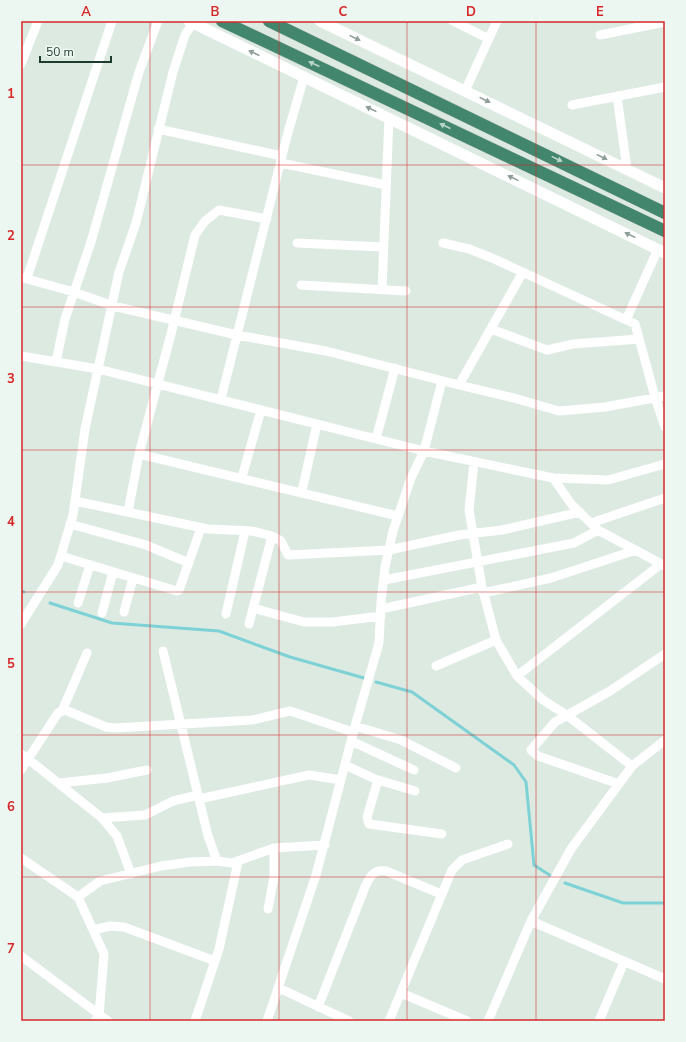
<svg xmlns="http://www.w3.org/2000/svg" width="686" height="1042" font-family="'Nunito Sans',sans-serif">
<rect width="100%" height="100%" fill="#ddeae2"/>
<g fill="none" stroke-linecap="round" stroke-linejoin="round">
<path stroke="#7ed2d5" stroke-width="3" d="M21,591l3,1
M50,603l62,20 107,8 71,26 74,21
M376,682l36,10 102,73 12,17 8,83 17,11
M565,883l58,20h42"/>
<defs>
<path id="trunk" d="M222,21l443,210
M269,21l396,192"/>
</defs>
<use href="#trunk" stroke="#c0c8c5" stroke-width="13"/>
<path stroke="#fff" stroke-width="9" d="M453,21l36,18
M600,35l65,-13
M21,64l17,-43
M465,91l32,-70
M617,96l10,73
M572,105l93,-18
M158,129l124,27
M281,163l105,22
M267,219l-48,-9 -14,11 -10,14 -24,99 -32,120 259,62
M297,243l86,4
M443,243l26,6 23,9 143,66 20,73 10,30
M23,278l4,1 2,-7 83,-251
M27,279l47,13 39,14 124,29 89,16 133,34 55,13 45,13 46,-4 60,-11
M301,285l105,6
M382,290l7,-172
M626,320l32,-71
M491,329l56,21 26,-6 66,-5
M21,356l77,13 326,82 129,27 55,2 57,-16
M56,362l9,-43 26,-77 48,-170 19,-51
M459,385l64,-113
M221,399l66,-263 17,-59
M376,439l19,-71
M474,462l-5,48 13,77 14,53 21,36 26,24 25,16 64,50
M242,477l19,-67
M553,478l19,27 26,25 67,36
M302,491l15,-67
M75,501l133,28 44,2 20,5 9,5 7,14 101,-5 70,-15 43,-5 78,-18
M128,512l11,-58
M591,523l74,-25
M70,524l76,21 43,18
M61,556l116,35 2,-1 22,-62
M384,580l190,-37 24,-13
M483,593l68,-15 85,-28
M78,603l12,-38
M253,608l51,14h29l48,-6
M381,609l101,-22
M124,612l9,-34
M102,613l11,-41
M226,614l19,-83
M21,624l37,-59 15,-50 12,-86 34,-157 17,-49 37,-151 12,-37 8,-12
M249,624l23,-88
M163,651l45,185 9,25
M436,666l60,-26
M517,676l144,-112
M62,711l25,-58
M355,726l46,14 55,28
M351,741l63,29
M21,754l7,5 30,-46 7,-3 41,17 9,1 137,-8 38,-9 63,21
M345,765l30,14 40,12
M21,770l7,-11 74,59
M378,780l-11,37 2,7 73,10
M59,783l48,-5 40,-8
M619,784l-81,-28 -7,-6 24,-28 55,-31 55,-37
M199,799l110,-24 32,5
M21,858l57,39 26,57 -5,62 -4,5
M131,874l-14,-38 -15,-18 43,-3 28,-14 25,-6
M78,897l22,-16 61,-15 29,-4 27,-1 15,2 42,-15 51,-3
M268,909l6,-32v-29
M531,921l134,58
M93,930l17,-4 14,1 91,34
M21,956l87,65
M279,988l70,33
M401,993l66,28
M318,1007l47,-120c5,-11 9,-18 21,-16l55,23
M195,1021l24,-72 19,-87
M267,1021l49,-146 39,-149 24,-83 2,-41 4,-35 8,-36 18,-53 13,-27 18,-70
M389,1021l63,-151 10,-10 46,-16
M488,1021l43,-100 40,-72 61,-83 33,-26
M599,1021l25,-59"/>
<path stroke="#fff" stroke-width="11" d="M189,21l476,232
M320,21l345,167"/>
<use href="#trunk" stroke="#42866e" stroke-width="12"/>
</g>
<defs><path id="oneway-solid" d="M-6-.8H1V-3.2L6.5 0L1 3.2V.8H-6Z"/></defs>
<g fill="#8e9d97">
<use href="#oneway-solid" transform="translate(355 38) rotate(26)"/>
<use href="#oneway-solid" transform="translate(254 53) rotate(-154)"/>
<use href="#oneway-solid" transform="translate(485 100) rotate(26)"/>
<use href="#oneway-solid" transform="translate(371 109) rotate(-154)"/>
<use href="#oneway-solid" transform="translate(602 157) rotate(26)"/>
<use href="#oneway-solid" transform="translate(513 178) rotate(-154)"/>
<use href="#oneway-solid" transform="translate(630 235) rotate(-154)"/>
</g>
<g fill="#bad5ca">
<use href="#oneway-solid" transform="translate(314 64) rotate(-155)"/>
<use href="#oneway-solid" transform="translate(445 126) rotate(-155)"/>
<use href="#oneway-solid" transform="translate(557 159) rotate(26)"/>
</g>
<path fill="none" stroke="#d62828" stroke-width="1" stroke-opacity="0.55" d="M150,21v1000M279,21v1000M407,21v1000M536,21v1000M21,165h644M21,307h644M21,450h644M21,592h644M21,735h644M21,877h644"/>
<rect width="686" height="1042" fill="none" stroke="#edf7f1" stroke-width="44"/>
<path d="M40 56v6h71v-6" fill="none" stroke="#1d3b2f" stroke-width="2"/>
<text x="46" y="56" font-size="12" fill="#1d3b2f" stroke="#edf7f1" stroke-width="3" paint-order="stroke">50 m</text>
<rect x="22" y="22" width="642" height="998" fill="none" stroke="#d62828" stroke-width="1.5"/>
<g font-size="13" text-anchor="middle" font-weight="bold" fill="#d62828">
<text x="86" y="16">A</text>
<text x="215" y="16">B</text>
<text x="343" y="16">C</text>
<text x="471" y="16">D</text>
<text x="600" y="16">E</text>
<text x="11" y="98">1</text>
<text x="11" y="240">2</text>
<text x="11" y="383">3</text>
<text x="11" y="526">4</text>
<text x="11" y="668">5</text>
<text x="11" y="811">6</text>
<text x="11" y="953">7</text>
</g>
</svg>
